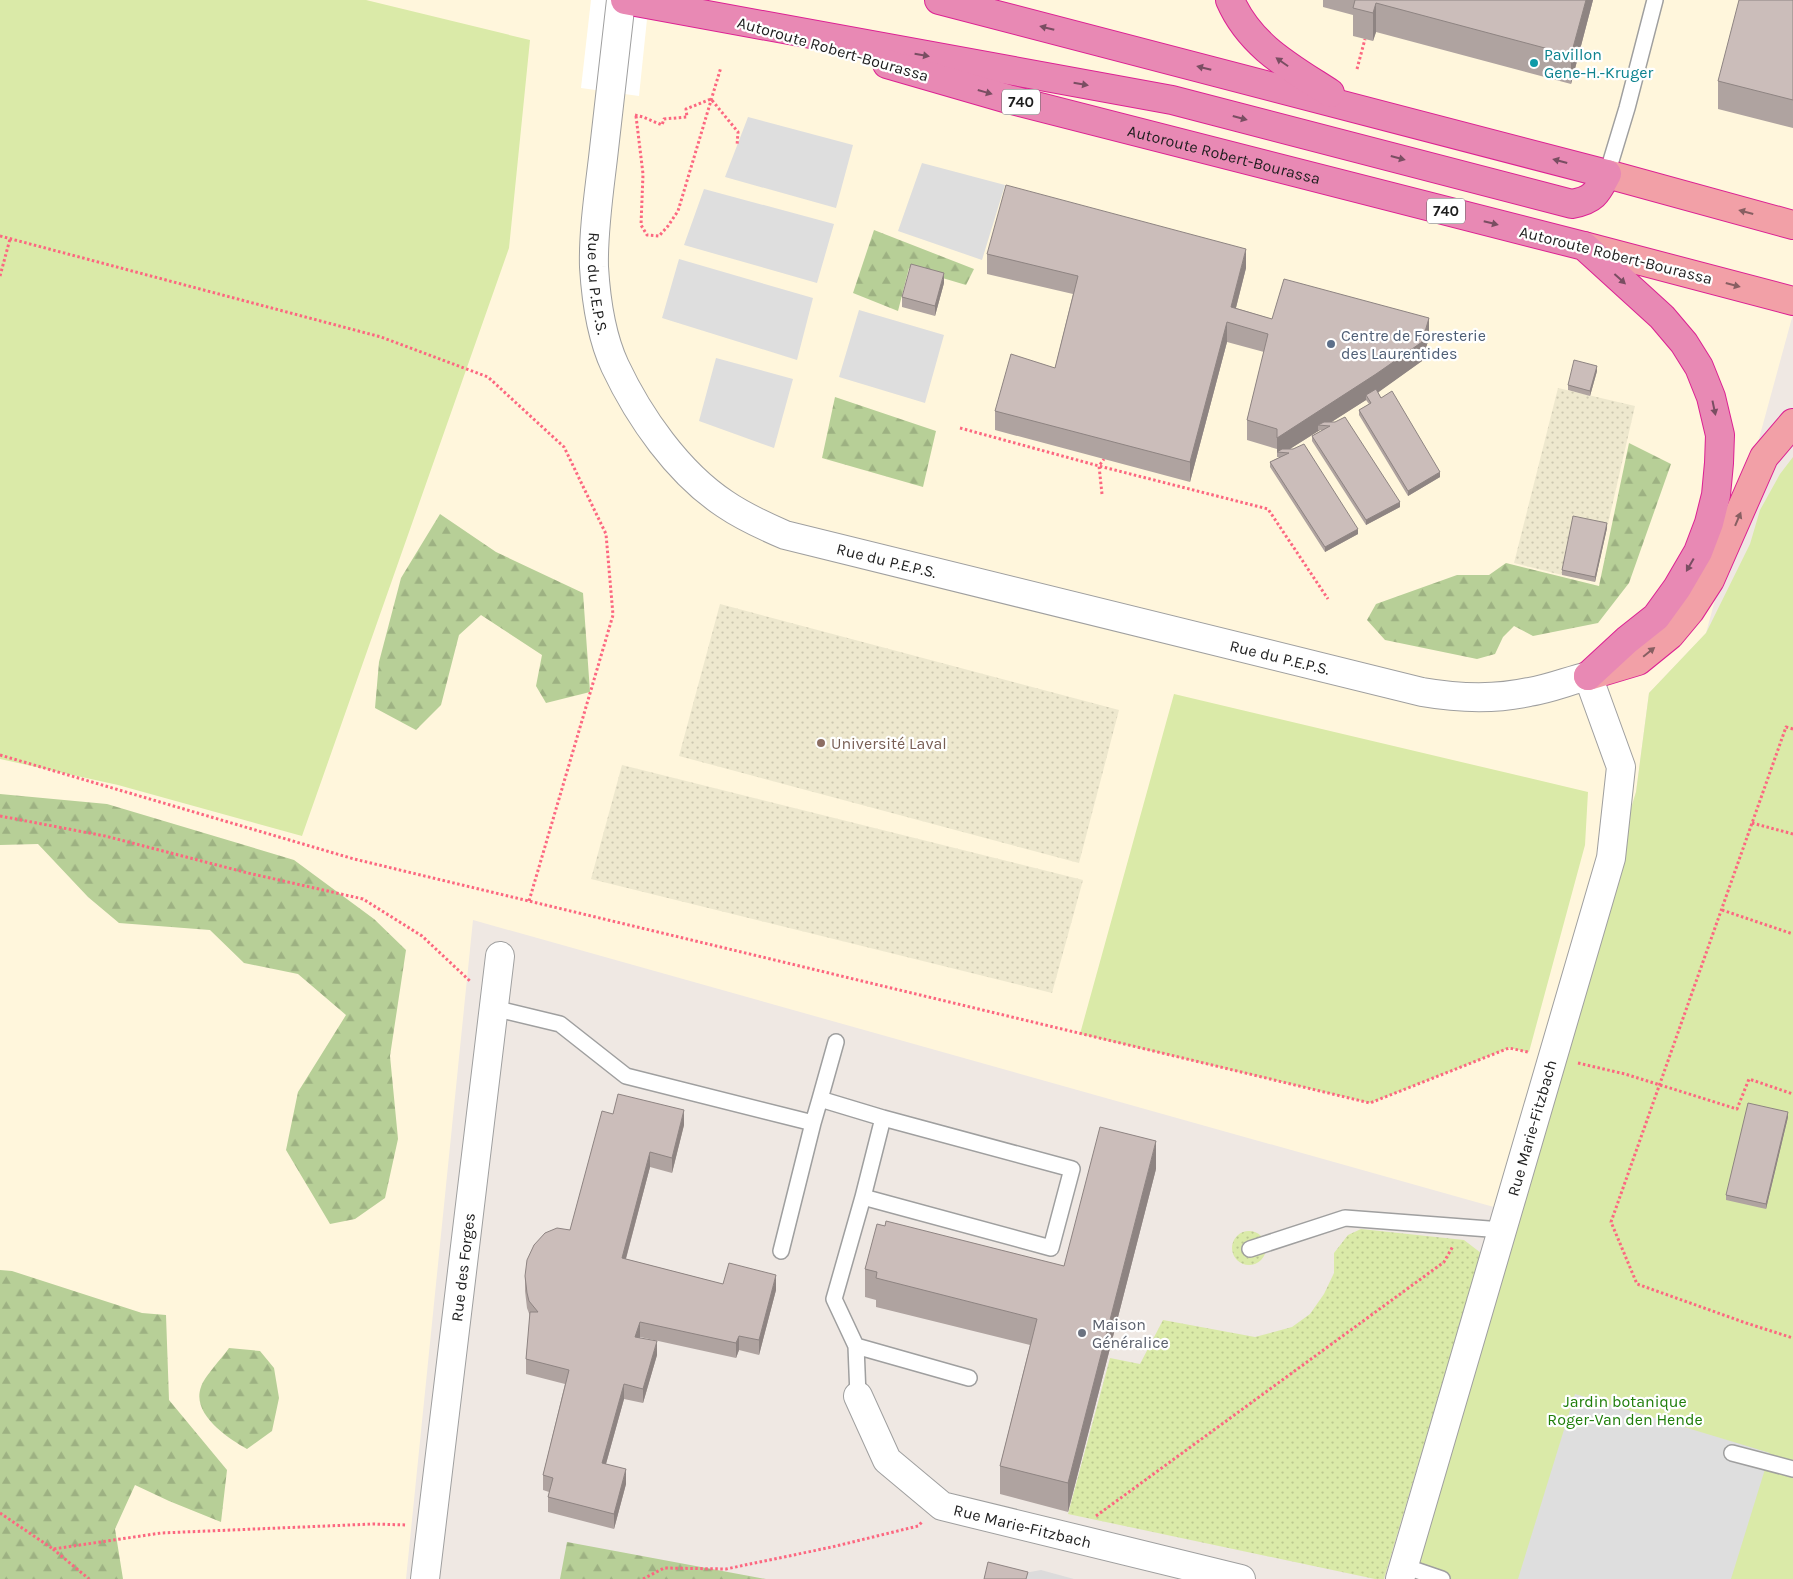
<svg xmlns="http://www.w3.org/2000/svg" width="1793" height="1579" font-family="Karla,sans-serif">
<defs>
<pattern id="farmland-dots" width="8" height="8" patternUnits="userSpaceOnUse" patternTransform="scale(1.25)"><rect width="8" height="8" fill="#eee8ce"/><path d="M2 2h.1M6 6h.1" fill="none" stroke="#ccc7b0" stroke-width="1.8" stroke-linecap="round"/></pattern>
<pattern id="grass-dots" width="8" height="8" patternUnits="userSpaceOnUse" patternTransform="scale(1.25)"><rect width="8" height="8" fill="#daeaa8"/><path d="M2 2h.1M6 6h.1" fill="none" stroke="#bbc890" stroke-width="1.8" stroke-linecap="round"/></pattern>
<pattern id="forest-firs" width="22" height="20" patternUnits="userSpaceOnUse" patternTransform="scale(1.25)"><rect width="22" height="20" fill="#b7cf97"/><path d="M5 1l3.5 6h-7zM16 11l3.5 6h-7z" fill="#9db182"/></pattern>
</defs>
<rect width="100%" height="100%" fill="#efe8e3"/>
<path fill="#dcdbdb" d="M1041,1570l33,9h-56l1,-5z"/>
<path fill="#fff6dc" d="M0,0h1793v314l-87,319 -57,60 -13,99 -128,419 -1035,-291 -67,659h-406z"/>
<path fill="url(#farmland-dots)" d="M1558,388l77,18 -28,122 -34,-7 -11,54 -48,-12z
M720,604l399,106 -40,153 -400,-107z
M622,765l461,115 -31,113 -461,-114z"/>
<path fill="url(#grass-dots)" d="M1361,1229l103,11 17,13 -97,326h-9l-307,-65 42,-156 30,6 23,-44 92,17 37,-10 18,-13 14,-20 10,-21v-20l14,-18z
M1232 1248a17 17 0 1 1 34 0a17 17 0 1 1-34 0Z"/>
<path fill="url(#forest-firs)" d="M874,230l100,39 -8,16 -57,-17 -11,43 -45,-18z
M835,397l101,34 -13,56 -101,-29z
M1629,443l42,21 -42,119 -31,40 -65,13 -19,-10 -11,11 -8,17 -18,5 -92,-19 -18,-20 9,-16 81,-29h32l17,-12 93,23z
M440,514l56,38 87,41 7,99 -44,11 -10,-17 6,-31 -61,-40 -22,20 -18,70 -25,25 -41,-22 4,-46 22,-84z
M0,794l107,10 187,56 80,59 32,31 -16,106 8,83 -13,59 -30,21 -25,5 -44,-74 12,-58 48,-77 -48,-41 -54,-11 -34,-33 -91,-7 -31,-26 -50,-53 -38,1z
M0,1270l12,1 130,42 24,2 3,85 58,70 -6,52 -52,-21 -34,-16 -20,44 8,50h-123z
M229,1348l31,3 14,17 5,30 -7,33 -25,18c-19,-11 -56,-35 -46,-62 3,-10 21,-29 28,-39z
M567,1542l199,37h-206z"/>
<path fill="#daeaa8" d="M0,0h366l164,40 -21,208 -207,588 -184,-51 -118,-26z
M1793,457v1122h-393l108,-368 128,-419 13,-99 57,-60 44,-89 10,-34 20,-36z
M1174,694l414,98 -3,53 -56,207 -20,-4 -139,55 -290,-69z"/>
<path fill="#dedede" d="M748,117l105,28 -17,63 -111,-31z
M922,163l83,22 -23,75 -84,-29z
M704,189l130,35 -17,59 -133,-38z
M679,259l134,39 -16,62 -135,-42z
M859,310l85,25 -19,68 -86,-26z
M716,358l77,21 -19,69 -75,-27z
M1575,1394l195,59 -39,126h-213z"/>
<path fill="#fff" d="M591,0h58l-10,96 -58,-8z"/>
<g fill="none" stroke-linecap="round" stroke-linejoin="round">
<defs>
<path id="service" d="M1607,174l20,-66 28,-108
M493,1008l67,16 66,52 187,47 7,-24 63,19 -20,79 -29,102 22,47 2,50
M820,1099l16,-57
M863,1197l188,51 21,-79 -189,-51
M1250,1249l95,-31 157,12
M781,1251l32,-128
M856,1346l113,32
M1732,1453l61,16
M1404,1566l38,13"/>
<g id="minor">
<path id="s1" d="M621,0c-6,53 -12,105 -18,158 -4,34 -10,74 -9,109 2,33 7,69 21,99 24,51 63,107 110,138 19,13 39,22 60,31l637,157c35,6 71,8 107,0 20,-3 39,-11 59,-16l33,91 -10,91 -211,721"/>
<path id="s2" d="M858,1396l29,64 55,46 299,73"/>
<path id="s3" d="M425,1579l75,-623"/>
</g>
<path id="trunk" d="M1607,174l186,51
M1584,246l209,55
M1588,676l50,-15 32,-26 20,-24 20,-31 54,-123 29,-34"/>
<g id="motorway">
<path d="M625,0l547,100 400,104c22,-4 25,-11 35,-30l-668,-174"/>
<path d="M1230,0c20,46 60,67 100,93"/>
<path id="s4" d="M887,64l121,35 576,147 78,71 22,26 15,24 12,30 9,38 -1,28 -3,32 -7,28 -11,29 -21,36 -21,29 -29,23 -39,36"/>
</g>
</defs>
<use href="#service" stroke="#9f9f9f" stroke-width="18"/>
<use href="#minor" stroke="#9f9f9f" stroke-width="30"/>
<use href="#trunk" stroke="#dc2193" stroke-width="30"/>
<use href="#motorway" stroke="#dc2193" stroke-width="30"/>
<path stroke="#fc6780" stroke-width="3" stroke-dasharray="2.5 2.5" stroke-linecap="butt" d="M1357,69l8,-30
M635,115l8,2 19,8 2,-6 23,-2 -1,-8 25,-10 27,33 -1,14
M636,116l7,58 -2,51 6,10 12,1 9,-10 10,-15 43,-144
M0,236l381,101 107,40 76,70 42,87 7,81 -84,286
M0,276l10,-37
M960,428l139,38 169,43 60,90
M1102,494l-3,-28 5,-7
M1793,729l-7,-2 -175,495 26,62 109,39 47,15
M0,755l354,104 1016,244 139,-55 19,4
M0,816l105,20 143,37 115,26 59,37 49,46
M1752,823l41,11
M1722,910l71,24
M1578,1063l47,11 112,35 12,-30 44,15
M0,1513l53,36 108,-16 212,-9 34,1
M1096,1516l348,-254 9,-16
M53,1549l36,30
M643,1579l21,-11 62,1 106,-22 86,-21 4,-4"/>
<use href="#service" stroke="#fff" stroke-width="15"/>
<use href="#minor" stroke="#fff" stroke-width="28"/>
<use href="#trunk" stroke="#f2a0a7" stroke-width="28"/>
<use href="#motorway" stroke="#e889b4" stroke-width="28"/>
</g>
<path fill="#afa3a0" d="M1323,0h270l-22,84 -195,-52 -3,9 -20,-5v-21l-30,-8z
M1793,0v128l-75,-19v-28z
M987,254l259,14 -10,40 36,11 157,19 -7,23 -44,31 3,6 59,79 -32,19 -49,-81v-5l10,-6 -3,-4 -35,22 69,85 -34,18 -54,-84v-5l10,-6h-2l-30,19 68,85 -33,18 -55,-85v-5l10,-5h-3v-8l-30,-9v-20l17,-68 -37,-10 -37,140 -195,-52v-19l60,-43 18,-74 -86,-20z
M944,283l-9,33 -33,-9v-10z
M1597,371l-7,25 -22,-6v-5z
M1607,528l-12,54 -33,-7v-5z
M613,1114l71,11 -12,48 -22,-6 -24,92 97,25 53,6 -17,65 -20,-5 -3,8 -96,-21v1l17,17 -14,48 -19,-4 -18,65 20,20 -12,45 -66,-17v-15l1,-5 -6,-2v-15l22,-91 -39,-10v-15l4,-43 -3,-8 -2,-17v-15l45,-46z
M1788,1117l-22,92 -40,-9v-5z
M1156,1169l-88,343 -68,-18v-28l30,-121 -154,-38v-7l-11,-3v-28l199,-3z"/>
<path fill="#8e8482" d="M1586,0h7l-22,84v-29z
M1376,3v29l-3,9v-28z
M1246,249v19l-14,55 -1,-16z
M944,273v10l-9,33v-10z
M1429,318v20l-7,23 -46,33 -10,1v5l-39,25h-9v5h2l-35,22h-8v5v-19z
M1227,322v20l-37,140v-20z
M1597,366v5l-7,25v-5z
M1440,472v5l-32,19v-5z
M1400,502v5l-34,18v-5z
M1607,523v5l-12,54v-5z
M1358,529v5l-33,18v-5z
M684,1110v15l-12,48v-15z
M1788,1112v5l-22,92v-5z
M1156,1141v28l-88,343v-29z
M650,1152v15l-28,106v-15z
M776,1275v15l-17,65v-15z
M640,1322v15l-5,15v-15z
M739,1336v14l-3,8v-15z
M657,1341v14l-14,48v-14z
M624,1384v15l-22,79v-15z
M626,1469v15l-12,45v-15z"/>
<path fill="#cbbdba" stroke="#8e8482" d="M1355,0h231l-15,55 -195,-52 -3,10 -20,-5z
M1739,0h54v100l-75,-19z
M1006,185l240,64 -15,58 41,12 12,-40 145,39 -7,24 -46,32 -99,64v-9l-30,-9 21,-86 -41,-12 -37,140 -195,-51 16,-57 44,14 23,-92 -91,-22z
M911,264l33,9 -9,33 -33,-9z
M1574,360l23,6 -7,25 -22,-6z
M1376,389l5,9 11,-7 48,81 -32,19 -49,-81 12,-7 -5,-8z
M1345,417l55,85 -34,18 -54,-84 18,-10 -12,-1 6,-3h11z
M1304,444l54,85 -33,18 -55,-85 19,-9 -12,-1 5,-3h11z
M1573,516l34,7 -12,54 -33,-7z
M618,1094l66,16 -12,48 -22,-6 -28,106 101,26 6,-21 47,12 -17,65 -20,-4 -3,7 -96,-21 -5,15 22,4 -14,48 -19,-5 -22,79 24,6 -12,45 -66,-17 5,-19 -10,-3 26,-105 -43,-11 4,-47h8l-9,-11 -2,-8 -2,-17 2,-16 7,-15 11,-12 12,-5 13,2 32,-119 11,3z
M1748,1103l40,9 -22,92 -40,-9z
M1100,1127l56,14 -88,342 -68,-17 37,-147 -161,-41 1,-6 -12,-3 12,-45 8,2 1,-5 178,45z
M988,1562l40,10 -2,7h-42z"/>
<defs><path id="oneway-solid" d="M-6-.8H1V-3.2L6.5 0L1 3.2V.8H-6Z" transform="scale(1.25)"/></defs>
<g fill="#794e62">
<use href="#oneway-solid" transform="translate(1047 28) rotate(-166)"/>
<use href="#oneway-solid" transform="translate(922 55) rotate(10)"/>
<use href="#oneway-solid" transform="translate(1282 62) rotate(-145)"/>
<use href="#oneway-solid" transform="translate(1204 68) rotate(-166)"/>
<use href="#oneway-solid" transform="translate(1081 84) rotate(10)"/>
<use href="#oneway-solid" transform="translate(985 92) rotate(16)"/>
<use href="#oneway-solid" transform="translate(1240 118) rotate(15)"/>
<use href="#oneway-solid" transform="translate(1398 158) rotate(15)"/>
<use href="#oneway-solid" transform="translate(1560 161) rotate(-165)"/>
<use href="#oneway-solid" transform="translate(1491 223) rotate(14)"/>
<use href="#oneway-solid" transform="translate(1620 279) rotate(42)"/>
<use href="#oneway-solid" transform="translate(1714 408) rotate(78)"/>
<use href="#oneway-solid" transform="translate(1690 565) rotate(120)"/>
</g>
<g fill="#885f62">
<use href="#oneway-solid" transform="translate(1746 212) rotate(-165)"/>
<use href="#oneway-solid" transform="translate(1733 285) rotate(15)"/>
<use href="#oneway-solid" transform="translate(1738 519) rotate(-67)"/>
<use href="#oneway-solid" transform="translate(1649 652) rotate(-39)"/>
</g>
<circle fill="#0f9aa8" stroke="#fff" stroke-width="2" cx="1534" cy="63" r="5"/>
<circle fill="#5c6f8a" stroke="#fff" stroke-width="2" cx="1331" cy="344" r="5"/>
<circle fill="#8d6e63" stroke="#fff" stroke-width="2" cx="821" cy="743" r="5"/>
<circle fill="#6b7280" stroke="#fff" stroke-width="2" cx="1082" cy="1333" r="5"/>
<g text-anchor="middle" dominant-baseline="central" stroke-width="4.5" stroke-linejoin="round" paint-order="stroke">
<g fill="#fff" stroke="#626262" stroke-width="1">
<rect x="1002" y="89.5" width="38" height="25" rx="4"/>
<rect x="1427" y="198.5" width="38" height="25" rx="4"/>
</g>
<g font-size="15" font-weight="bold" fill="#1e1e1e">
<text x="1021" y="102">740</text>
<text x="1446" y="211">740</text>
</g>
<g font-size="16" fill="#1e1e1e" stroke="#fff">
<text transform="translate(833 49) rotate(16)">Autoroute Robert-Bourassa</text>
<text stroke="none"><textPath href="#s4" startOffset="349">Autoroute Robert-Bourassa</textPath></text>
<text transform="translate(1616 255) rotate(14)">Autoroute Robert-Bourassa</text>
<text stroke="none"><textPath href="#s1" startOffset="285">Rue du P.E.P.S.</textPath></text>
<text stroke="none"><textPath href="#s1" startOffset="721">Rue du P.E.P.S.</textPath></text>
<text stroke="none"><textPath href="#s1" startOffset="1126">Rue du P.E.P.S.</textPath></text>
<text transform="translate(1532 1128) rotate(-74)">Rue Marie-Fitzbach</text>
<text stroke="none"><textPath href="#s3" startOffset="314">Rue des Forges</textPath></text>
<text stroke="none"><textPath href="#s2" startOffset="225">Rue Marie-Fitzbach</textPath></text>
</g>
<g font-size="16" fill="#0d838f" stroke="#fff" text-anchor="start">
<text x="1544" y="54">Pavillon<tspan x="1544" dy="18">Gene-H.-Kruger</tspan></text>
</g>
<g font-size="16" fill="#4e5e75" stroke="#fff" text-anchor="start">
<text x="1341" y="335">Centre de Foresterie<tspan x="1341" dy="18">des Laurentides</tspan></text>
</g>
<g font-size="16" fill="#785e54" stroke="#fff" text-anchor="start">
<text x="831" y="743">Université Laval</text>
</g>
<g font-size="16" fill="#5b616d" stroke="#fff" text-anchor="start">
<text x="1092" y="1324">Maison<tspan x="1092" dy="18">Généralice</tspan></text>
</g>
<g font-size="16" fill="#1f7e0a" stroke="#fff">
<text x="1625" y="1401">Jardin botanique<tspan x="1625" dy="18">Roger-Van den Hende</tspan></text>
</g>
</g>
</svg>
